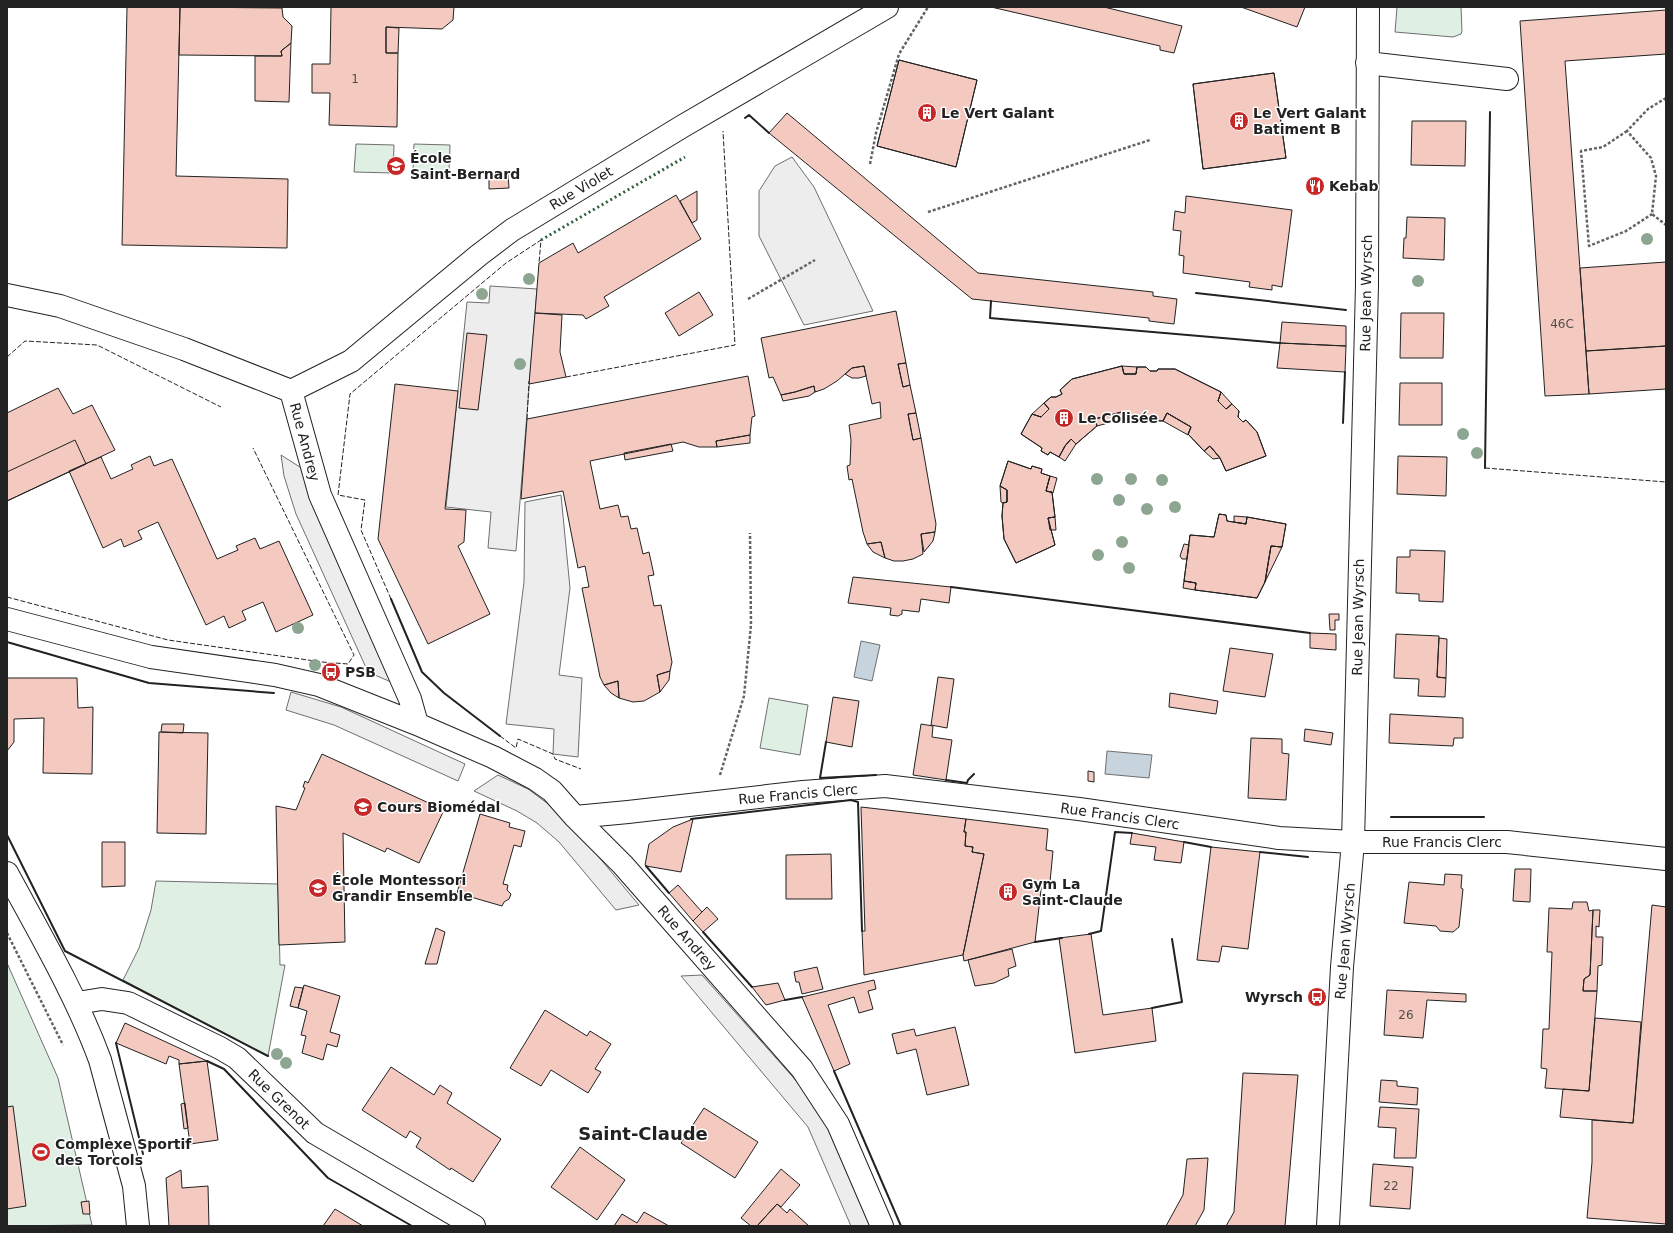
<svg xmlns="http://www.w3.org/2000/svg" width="1673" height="1233" font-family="'DejaVu Sans',sans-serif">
<rect width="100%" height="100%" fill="#fff"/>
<path fill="#e0efe3" stroke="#6f6f6f" d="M1397,7h64l1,24 -1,3 -8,3 -58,-5z
M356,144l38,1 -1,28 -39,-1z
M414,144l36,1 -1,27 -36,-1z
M769,698l39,7 -8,50 -40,-7z
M156,881l122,3 2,81h5l-17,91 -145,-76 16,-32 12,-38z
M7,963l51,115 34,147 -85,1z"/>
<path fill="#ededed" stroke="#6f6f6f" d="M792,157l22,30 59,124 -69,14 -45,-89v-45l16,-25z
M490,286l47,3 -21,262 -28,-3 3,-36 -45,-5 21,-205 22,1z
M281,455l33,21 91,212 -37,-16 -72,-158 -12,-38z
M561,495l9,93 -11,87 23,3 -4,79 -25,-3 1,-25 -48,-5 18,-142 1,-80z
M291,692l50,15 124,57 -7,17 -124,-56 -48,-15z
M498,775l30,14 23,17 26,25 62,74 -23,5 -57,-68 -22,-19 -20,-12 -43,-20z
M702,975l90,101 30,36 50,114h-21l-43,-99 -127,-151z"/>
<path fill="#c7d3dd" stroke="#6f6f6f" d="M861,641l19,4 -8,36 -18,-4z
M1107,751l45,4 -3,23 -44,-4z"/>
<path fill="#f3c9c0" stroke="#222" d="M127,7h53l-4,169 112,3 -1,69 -165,-3z
M180,7l102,1 1,9 9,9 -1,17 -10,8 1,5 -103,-1z
M331,7h123l-1,13 -11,9 -56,-2v26h12l-1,74 -68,-2 1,-32h-18v-29h18z
M991,7h113l78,19 -8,27 -14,-3v-4z
M1241,7h64l-8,20z
M1666,10v44l-101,7 24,333 -44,2 -25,-375z
M386,27l13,1 -1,25h-12z
M291,43l-2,59 -34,-1v-45h27l-1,-5z
M899,60l78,20 -21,87 -79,-21z
M899,60l78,20 -21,87 -79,-21z
M1274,73l12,85 -83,11 -10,-85z
M1274,73l12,85 -83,11 -10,-85z
M787,113l191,160 175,19v4l24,3 -3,25 -25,-3v-3l-177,-19 -203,-166z
M1412,121h54l-1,45 -54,-1z
M508,174l1,14 -20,1v-14z
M697,191v29l-5,3 -12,-22z
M676,195l25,44 -97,58 5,9 -23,13 -3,-4 -48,-2 4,-50 34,-20 5,10z
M1186,196l106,14 -10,77 -10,-2v5l-23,-3 1,-5 -67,-9 1,-17 -5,-1 2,-24 -8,-1 2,-19 10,2z
M1407,217l38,1 -1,42 -41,-2 1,-20h2z
M1666,262v84l-80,5 -6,-83z
M699,292l14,23 -34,21 -14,-23z
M896,311l10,52 -8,1 5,23 7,-2 6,28 -8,1 5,26 8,-2 15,86 -1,8 -14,2 2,20 -10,5 -10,2h-9l-9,-3 -4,-16 -14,2 -4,-12 -11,-53 -3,1 -2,-14 3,-1 1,-25 -2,-15 32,-7 -1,-16 -8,2 -8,-38 -12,2 -15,13 -13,8 -9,3 -1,-6 -19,6 -14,3 -8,-18 -4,1 -8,-40z
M535,313l27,2 -2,37 6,25 -37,7z
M1401,313h43l-1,45h-43z
M1282,322l64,4v20l-66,-3z
M467,333l20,2 -9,75 -19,-2z
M1280,343l66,3 -1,26 -68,-4z
M1666,346v43l-77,5 -3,-43z
M906,363l4,22 -7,2 -5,-23z
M864,366l2,10 -7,2h-7l-7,-4 7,-6z
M1122,366l2,8h12l1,-7h9l4,4h7l1,-2h17l46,23 -3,9 8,8 6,-5 7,7 -1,6 5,5 3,-2 11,12 9,24 -40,15 -6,-13 -10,-12 -6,5 -16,-17 3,-7 -24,-14 -4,8 -40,-2 -1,-7 -27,7 2,7 -21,18 -5,-5 -6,7 -6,11 -9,-5 -2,3 -7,-4 1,-3 -21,-14 11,-20 9,3 8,-8 -5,-6 7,-6h5l6,-3 -2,-4 12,-11z
M1122,366l15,1 -1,7h-12z
M1122,366l2,8h12l1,-7h9l4,4h7l1,-2h17l46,23 -3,9 8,8 6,-5 7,7 -1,6 5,5 3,-2 11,12 9,24 -40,15 -6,-13 -10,-12 -6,5 -16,-17 3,-7 -24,-14 -4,8 -40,-2 -1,-7 -27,7 2,7 -21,18 -5,-5 -6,7 -6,11 -9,-5 -2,3 -7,-4 1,-3 -21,-14 11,-20 9,3 8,-8 -5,-6 7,-6h5l6,-3 -2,-4 12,-11z
M748,376l7,40 -3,1 -2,18 -34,6 1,6h-18l-16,-5 -93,19 10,48 18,-4 3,12 7,-1 3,13 6,-1 6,26 6,-2 5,23 -6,1 6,30 7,-1 11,57 -2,9 -13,4 3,17 -16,9 -11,1 -14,-4 -1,-17 -14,4 -4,-8 -18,-89 7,-1 -4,-21 -7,2 -15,-77 -42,8 6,-80z
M1400,383h42v42h-43z
M395,384l63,7 -13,118 21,1 -2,32 -6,4 32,68 -62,30 -50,-105z
M814,386l1,6 -6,4 -26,5 -2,-6 14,-3z
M58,388l15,26 19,-9 23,45 -108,51v-88z
M1221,392l11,12 -6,5 -8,-8z
M1044,403l5,6 -8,8 -9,-3z
M1122,412l1,7 -26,7 -2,-7z
M916,413l5,25 -8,2 -5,-26z
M1167,413l24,14 -3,8 -25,-14z
M750,435v8l-33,4 -1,-6z
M1071,439l5,5 -11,17 -6,-4 6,-11z
M75,440l11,24 -79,37v-29z
M671,444l2,7 -48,9 -1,-7z
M1210,446l10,12 -7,1 -9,-8z
M150,456l4,10 18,-7 45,100 21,-9 -2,-4 19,-8 5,11 19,-8 34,74 -37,17 -13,-30 -21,9 4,9 -17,8 -5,-12 -18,9 -48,-103 -20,9 4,8 -18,8 -3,-8 -18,9 -34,-77 32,-14 10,22 22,-10 -2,-4z
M1398,456l49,1 -1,39 -49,-2z
M1008,461l23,8 1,-3 10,3 -1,4 9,3 -4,15 6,1 3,25 -7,1 7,27 -39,18 -12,-24 -2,-23 1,-13 4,-1v-12l-7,-4z
M1008,461l23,8 1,-3 10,3 -1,4 9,3 -4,15 6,1 3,25 -7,1 7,27 -39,18 -12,-24 -2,-23 1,-13 4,-1v-12l-7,-4z
M1050,476l7,2 -4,15 -7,-2z
M1000,486l7,4v12l-4,1 -2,-1z
M1219,514l7,1 1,6 19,3 1,-7 39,7 -4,23 -11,-1 -6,36 -8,16 -62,-8 1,-7 -12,-2 6,-46 24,2z
M1219,514l7,1 1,6 19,3 1,-7 39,7 -4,23 -11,-1 -6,36 -8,16 -62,-8 1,-7 -12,-2 6,-46 24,2z
M1234,516l13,1 -1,7 -12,-2z
M1055,517l1,13h-6l-2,-12z
M935,532l-2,9 -9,11 -3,-18z
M881,542l4,16 -12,-6 -6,-8z
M1184,544l5,1 -2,14h-5l-2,-3z
M1271,546l11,1 -17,35z
M1410,550l35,1 -2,51 -24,-1v-7l-23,-1 1,-36h13z
M853,577l98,10 -2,16 -28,-4 -2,13 -17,-2v4l-4,2 -8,-1 1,-7 -43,-5z
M1184,581l12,2 -1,7 -12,-2z
M1329,614h10v6h-4v10h-5z
M1310,633l26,1v16l-26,-2z
M1396,634l43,2 -2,41 9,1 -1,19 -27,-1 1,-17 -25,-1z
M1439,638l8,1 -1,39 -9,-1z
M1230,648l43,6 -8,43 -42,-6z
M670,671l-1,9 -9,12 -3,-17z
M938,677l16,2 -7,49 -16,-3z
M7,678h70l1,30 15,-1 -1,67 -49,-1 1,-55 -30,1v23l-7,9z
M618,681l1,17 -8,-5 -7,-8z
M1170,693l48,8 -2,13 -47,-7z
M833,697l26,4 -7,46 -26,-5z
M1390,714l73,4v20h-9l-1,8 -64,-3z
M162,724h22l-1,9 -22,-1z
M921,724l12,2 -1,11 20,3 -6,40 -33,-5z
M1305,729l28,4 -2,12 -27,-4z
M159,732l49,1 -2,101 -49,-1z
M1251,738l31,1v14l7,1 -3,46 -38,-2z
M322,754l122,56 -25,53 -32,-15 -2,4 -42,-19 2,109 -66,3 -3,-139 20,4 9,-22 -2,-1 2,-6 3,2z
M1088,771l6,1v10l-6,-1z
M861,807l105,12 -2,13h2l-1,14 8,1 -1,5 12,2 -21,101 -99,20 -2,-44h3z
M480,814l30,9 -1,4 16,4 -4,16 -7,-2 -11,39 5,1 -1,5 4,4 -2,5 -5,3 -2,4 -45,-13z
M693,819l-12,53 -35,-6 -1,-1 4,-21 24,-17z
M966,819l82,10 -2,21 7,1 -3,31 -8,-1 -7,61 -71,19 -1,-6 21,-101 -12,-2 1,-5 -8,-1 1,-14h-2z
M1132,833l52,9 -3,21 -27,-3 2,-13 -26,-3z
M102,842h23v44l-23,1z
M1211,847l49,5 -12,97 -26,-3 -3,16 -22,-2z
M831,854l1,45h-46v-44z
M1515,869h16l-1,33 -17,-1z
M1445,874l17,1 -1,13 2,1 -4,38 -6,5 -13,-1 -4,-5 -32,-3 5,-41 35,3z
M678,885l24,27 -9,9 -24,-28z
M1573,902h14l2,9 4,-1 -3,65 -6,4 -1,12h14l-8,100 -44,-3 2,-19 -6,-1 2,-39h6l3,-77h-5l2,-44 23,1z
M1652,905l14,2v317l-79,-6 5,-56v-42l41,3z
M707,907l11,12 -15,13 -10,-11z
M1593,910h7l-1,17 -3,-1v11h7l-1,28 -4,1 -1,25h-14l1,-12 6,-4z
M436,928l9,4 -8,32h-12z
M1091,934l12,81 49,-7 4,33 -81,12 -16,-115z
M1012,949l4,17 -8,3 1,7 -15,7 -19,3 -7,-26z
M817,967l6,22 -21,5 -3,-12h-3l-2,-10z
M874,980l2,9 -8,2 5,18 -14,4 -5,-16 -26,8 22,59 -16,7 -32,-74z
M778,983l7,17 -19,5 -14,-18z
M304,985l36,11 -10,36 10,3 -3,12 -10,-3 -4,16 -21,-7 4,-17 -5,-1 6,-24 -9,-3z
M295,987l8,1 -5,20 -8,-2z
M1387,990l79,4v8l-39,-2 -4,38 -39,-3z
M545,1010l42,26 3,-5 21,13 -16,25 6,3 -13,21 -37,-23 -10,16 -31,-18z
M1595,1018l46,4 -8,101 -73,-6 3,-28 26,2z
M125,1023l82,38 -28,3v-4l-10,-4 -3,8 -50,-21z
M955,1027l14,58 -42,10 -11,-46 -19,5 -5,-20 22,-5 2,7z
M207,1061l11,79 -28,4 -11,-80z
M391,1067l43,28 6,-10 12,8 -5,10 54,36 -28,43 -22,-14 -1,2 -34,-23 5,-9 -11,-7 -4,7 -44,-28z
M1243,1073l55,2 -13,151h-59l8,-14z
M1381,1080l16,1v5l21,2 -1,17 -38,-3z
M185,1103l3,25 -4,1 -3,-25z
M13,1106l13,100 -19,3v-102z
M1380,1107l39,2 -3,49h-22l2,-30 -18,-1z
M704,1108l54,34 -23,36 -54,-35z
M580,1147l45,33 -28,40 -46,-33z
M1208,1158l-4,52 -9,16h-29l17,-31 4,-36z
M1373,1164l40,3 -3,42 -40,-3z
M781,1169l19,16 -19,22 -4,-3 -20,22h-6l-10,-8z
M181,1170l1,18 26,-2 1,40h-40l-3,-48z
M89,1201l1,13h-7l-2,-12z
M777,1204l10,9 3,-4 19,17h-52z
M335,1209l28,17h-40z
M644,1212l25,14h-55l8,-12 15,9z"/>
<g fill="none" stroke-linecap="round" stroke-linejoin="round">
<defs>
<path id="minor" d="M1367,63l140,16
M7,295l53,11 124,43 107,42
M291,391l60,-30 128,-106 33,-25 171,-104 204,-119
M291,391l29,104 90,204 7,25
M7,619l144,38 124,18 44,10 98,39 76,33 42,22 17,12 23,26 48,48 179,204 36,55 44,102
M575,817l53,-5 175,-20 82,-6 194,23 200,29 74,4h154l159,17
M7,873c33,61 69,122 93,187l34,126 4,40
M77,1003l25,-4 26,4 92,45 17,10 78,75 159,93
M1328,1226l14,-259 11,-125 14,-557 1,-278"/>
</defs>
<use href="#minor" stroke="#222" stroke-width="24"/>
<path stroke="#646464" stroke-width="2.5" stroke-dasharray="3 2" stroke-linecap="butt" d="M1666,98l-18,11 -21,22 24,27 5,18 -4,38 14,11
M1627,131l-24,16 -22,4 8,95 37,-15 26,-17
M870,164l6,-31 23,-79 29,-47
M928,212l222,-72
M748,299l67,-39
M720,775l24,-79 7,-71 -1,-92
M7,933l56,112"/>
<use href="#minor" stroke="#fff" stroke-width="22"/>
<path stroke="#2f5e38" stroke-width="3" stroke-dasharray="2 3" stroke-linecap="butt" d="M541,240l144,-83"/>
<path stroke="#222" stroke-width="1" stroke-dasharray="5 2" stroke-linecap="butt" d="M7,357l18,-16 72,4 124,62
M566,377l169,-32 -12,-214
M527,419l2,-38
M1485,468l181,14
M7,597l161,43 154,22 26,2 6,-9 -101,-207
M391,599l-30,-69 4,-30 -27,-5 12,-101 156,-131 35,-23 -2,23
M500,736l16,12 2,-9 35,15 2,5 26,10"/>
<path stroke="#222" stroke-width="2" d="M745,118l4,-3 20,18
M1196,293l150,17
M991,301l-1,17 290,25
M1343,423l2,-51
M1485,468l5,-356
M951,587l359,46
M391,599l31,73 22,21 56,43
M7,642l142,41 125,10
M826,742l-6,36 56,-3
M946,780l21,3 1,-3 6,-6
M1391,817h93
M691,819l160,-19 7,2 4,129
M7,835l58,116 203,105
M1184,842l27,5
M1260,852l48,5
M646,866l23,27
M703,932l49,55
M1089,934l12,-3 14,-99 17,1
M1035,942l27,-4
M785,1000l17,-3
M1152,1008l30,-6 -10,-63
M116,1043l27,111
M207,1061l17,8 104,109 84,48
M834,1071l67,155"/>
</g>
<g fill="#8da692">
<circle cx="1647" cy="239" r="6"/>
<circle cx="529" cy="279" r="6"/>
<circle cx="1418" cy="281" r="6"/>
<circle cx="482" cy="294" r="6"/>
<circle cx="520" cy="364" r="6"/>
<circle cx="1463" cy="434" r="6"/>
<circle cx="1477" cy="453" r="6"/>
<circle cx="1097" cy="479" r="6"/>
<circle cx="1131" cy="479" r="6"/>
<circle cx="1162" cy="480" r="6"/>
<circle cx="1119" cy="500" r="6"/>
<circle cx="1175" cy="507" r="6"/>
<circle cx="1147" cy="509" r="6"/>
<circle cx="1122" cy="542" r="6"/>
<circle cx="1098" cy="555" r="6"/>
<circle cx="1129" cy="568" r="6"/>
<circle cx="298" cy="628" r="6"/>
<circle cx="315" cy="665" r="6"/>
<circle cx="277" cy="1054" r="6"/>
<circle cx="286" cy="1063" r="6"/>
</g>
<defs>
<symbol id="building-disc" viewBox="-11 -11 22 22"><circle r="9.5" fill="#c62828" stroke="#fff"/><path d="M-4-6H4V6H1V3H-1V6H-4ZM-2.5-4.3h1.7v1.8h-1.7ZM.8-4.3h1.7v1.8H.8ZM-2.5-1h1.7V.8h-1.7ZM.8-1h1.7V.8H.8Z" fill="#fff"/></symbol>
<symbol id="school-disc" viewBox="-11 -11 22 22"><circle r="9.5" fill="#c62828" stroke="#fff"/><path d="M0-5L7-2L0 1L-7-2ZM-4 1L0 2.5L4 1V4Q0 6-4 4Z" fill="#fff"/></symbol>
<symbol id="restaurant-disc" viewBox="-11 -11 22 22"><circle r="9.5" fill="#c62828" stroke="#fff"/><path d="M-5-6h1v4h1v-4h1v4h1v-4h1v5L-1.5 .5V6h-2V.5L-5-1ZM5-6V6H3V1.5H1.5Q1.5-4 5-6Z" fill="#fff"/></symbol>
<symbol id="bus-disc" viewBox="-11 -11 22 22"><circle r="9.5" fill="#c62828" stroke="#fff"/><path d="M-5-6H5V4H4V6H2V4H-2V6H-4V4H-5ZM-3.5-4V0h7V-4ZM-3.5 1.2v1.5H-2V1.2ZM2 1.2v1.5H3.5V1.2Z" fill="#fff"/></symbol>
<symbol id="university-disc" viewBox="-11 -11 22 22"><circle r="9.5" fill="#c62828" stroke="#fff"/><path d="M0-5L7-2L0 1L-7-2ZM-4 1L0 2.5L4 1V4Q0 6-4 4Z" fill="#fff"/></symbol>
<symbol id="stadium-disc" viewBox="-11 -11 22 22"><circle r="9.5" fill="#c62828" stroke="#fff"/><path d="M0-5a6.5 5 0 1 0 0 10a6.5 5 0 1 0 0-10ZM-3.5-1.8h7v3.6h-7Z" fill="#fff"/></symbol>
</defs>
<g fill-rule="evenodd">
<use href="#building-disc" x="916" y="102" width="22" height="22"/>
<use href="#building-disc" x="1228" y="110" width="22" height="22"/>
<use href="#school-disc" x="385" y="155" width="22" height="22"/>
<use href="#restaurant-disc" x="1304" y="175" width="22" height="22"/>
<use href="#building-disc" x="1053" y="407" width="22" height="22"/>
<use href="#bus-disc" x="320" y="661" width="22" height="22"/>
<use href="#university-disc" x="352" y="796" width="22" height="22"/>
<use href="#school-disc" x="307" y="877" width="22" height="22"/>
<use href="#building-disc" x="997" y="881" width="22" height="22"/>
<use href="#bus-disc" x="1306" y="986" width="22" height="22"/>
<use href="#stadium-disc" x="30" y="1141" width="22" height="22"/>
</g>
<g text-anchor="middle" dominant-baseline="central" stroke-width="3" stroke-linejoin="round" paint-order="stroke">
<g font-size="12" fill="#564c4a">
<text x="355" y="79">1</text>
<text x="1562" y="324">46C</text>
<text x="1406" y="1015">26</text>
<text x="1391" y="1186">22</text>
</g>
<g font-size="14" font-weight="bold" fill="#222" stroke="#fff" text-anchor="start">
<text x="941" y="113">Le Vert Galant</text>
<text x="1253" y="113">Le Vert Galant<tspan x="1253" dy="16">Batiment B</tspan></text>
<text x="410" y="158">École<tspan x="410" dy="16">Saint-Bernard</tspan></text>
<text x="1329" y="186">Kebab</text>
<text x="1078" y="418">Le Colisée</text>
<text x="345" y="672">PSB</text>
<text x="377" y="807">Cours Biomédal</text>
<text x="332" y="880">École Montessori<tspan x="332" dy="16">Grandir Ensemble</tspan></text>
<text x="1022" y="884">Gym La<tspan x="1022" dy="16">Saint-Claude</tspan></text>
<text x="1303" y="997" text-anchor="end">Wyrsch</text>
<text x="55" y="1144">Complexe Sportif<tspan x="55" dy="16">des Torcols</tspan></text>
</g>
<g font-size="14" fill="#222" stroke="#fff">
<text transform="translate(581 188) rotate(-31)">Rue Violet</text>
<text transform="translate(1366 293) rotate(-89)">Rue Jean Wyrsch</text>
<text transform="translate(305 442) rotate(75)">Rue Andrey</text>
<text transform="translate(1358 617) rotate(-89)">Rue Jean Wyrsch</text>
<text transform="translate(798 794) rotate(-5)">Rue Francis Clerc</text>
<text transform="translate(1120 816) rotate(8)">Rue Francis Clerc</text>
<text x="1442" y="842">Rue Francis Clerc</text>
<text transform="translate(687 938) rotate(49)">Rue Andrey</text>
<text transform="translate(1345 941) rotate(-85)">Rue Jean Wyrsch</text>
<text transform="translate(279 1099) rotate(44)">Rue Grenot</text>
</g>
<g font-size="18" font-weight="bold" fill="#222" stroke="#fff">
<text x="643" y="1133">Saint-Claude</text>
</g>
</g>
<rect width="1673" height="1233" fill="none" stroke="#222222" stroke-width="16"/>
</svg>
